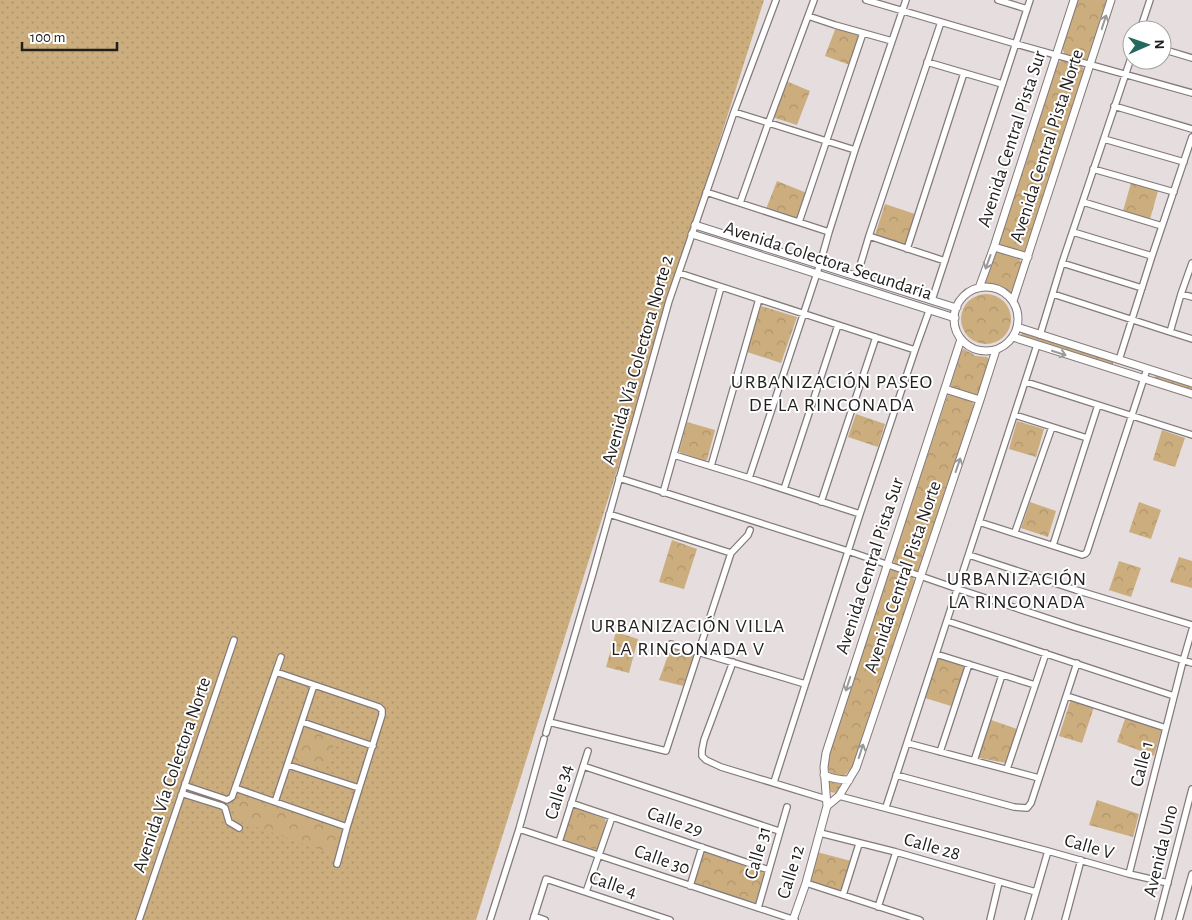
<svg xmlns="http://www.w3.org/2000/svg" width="1192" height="920" font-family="'Alegreya Sans',sans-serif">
<defs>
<pattern id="grass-dots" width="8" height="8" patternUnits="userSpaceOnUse" patternTransform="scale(1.25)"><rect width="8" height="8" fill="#ccad7e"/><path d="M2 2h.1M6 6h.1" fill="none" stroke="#af946c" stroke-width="1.8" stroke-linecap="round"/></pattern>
<pattern id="park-crowns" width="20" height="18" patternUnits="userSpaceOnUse" patternTransform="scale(1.25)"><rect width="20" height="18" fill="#ccad7e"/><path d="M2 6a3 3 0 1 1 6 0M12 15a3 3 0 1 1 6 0" fill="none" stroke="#af946c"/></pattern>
</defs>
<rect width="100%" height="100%" fill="#e5ddde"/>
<path fill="url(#grass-dots)" d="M0,0h764l-72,228 -13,45 -203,647h-476z
M1022,333l91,29v2l-2,1 -88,-29h-2z
M1155,376l37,11v4l-38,-12z
M828,780l15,5 -7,8 -5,-1 -4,-2z"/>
<path fill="url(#park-crowns)" d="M1078,0h31l-21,59 -3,1 -20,-5 -3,-7z
M836,27l25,7 -11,31 -25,-9z
M1063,60l19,6 3,4 -59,180 -2,2 -22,-6 -2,-2 -1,-3 58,-178z
M786,81l24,10 -13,34 -25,-8z
M777,181l30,12 -9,27 -32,-11z
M1131,183l27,8 -8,28 -27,-8z
M885,204l30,10 -9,32 -31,-11z
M997,252l21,5 4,7 -11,31c-9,-8 -16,-10 -28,-10l11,-31z
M961 319a25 25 0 1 1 50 0a25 25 0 1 1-50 0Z
M761,306l36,11 -16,46 -34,-11z
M964,349l12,7 11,1 3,3 -11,32 -3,3 -25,-8v-3l11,-34z
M952,394l20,7 2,4 -54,164 -2,3h-3l-20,-8 -1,-2 -1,-3 54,-162 1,-2z
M856,414l29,10 -7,23 -30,-10z
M1017,421l27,8 -8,28 -27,-8z
M687,422l28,8 -8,30 -2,1 -26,-9z
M1162,430l23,8 -10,29 -22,-7z
M1030,502l26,9 -8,26 -27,-9z
M1139,502l22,8 -10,29 -22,-7z
M672,540l25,9 -13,40 -25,-7z
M1179,557l13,4v27l-22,-6z
M1119,561l22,7 -10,29 -22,-7z
M891,570l21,6 3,5 -61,185 -11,11 -11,-1c-5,-6 -5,-14 -5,-22l62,-183z
M616,632l22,7 -9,34 -23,-6z
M671,647l23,8 -11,31 -24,-6z
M940,658l23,8 2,2 -14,38 -26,-8 12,-39z
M1071,699l23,8 -12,36 -23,-7z
M1126,716l36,12 -8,28 -37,-14z
M991,720l26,9 -11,34 -27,-5v-2z
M305,728l31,11 -11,31 -32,-11z
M246,798l94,33 -7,23 -94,-33c-8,-8 -3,-20 7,-23z
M1097,800l42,14 -6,23 -44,-12z
M575,808l30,11 1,3 -8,26 -2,2 -32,-10 -1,-2 9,-29z
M706,852l56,18 2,3 -8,29h-2l-58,-17 -1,-4 8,-26z
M817,852l34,9 -9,28 -3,1 -29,-9 -1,-4z"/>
<path fill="#ccad7e" d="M888,585l17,6 -9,28 -17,-6z"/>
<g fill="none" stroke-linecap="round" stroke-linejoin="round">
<defs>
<path id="minor" d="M866,0l150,44 176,49
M998,0l29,9
M808,16l27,9 57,16
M1140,30l10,-30
M1162,49l30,9
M927,62l75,22
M1114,106l78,23
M734,112l121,38
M1104,139l80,23
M1093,169l81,23
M706,192l123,40
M1083,202l79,24
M740,203l28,-79 46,-124
M799,222l64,-189
M1073,232l79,24
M869,236l76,25
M907,249l57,-176
M1062,263l80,25
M679,273l236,77
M857,276l12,-40 72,-214
M1053,294l117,38
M1181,294l11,-31
M1192,297l-11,-3 -11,38 22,7
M932,300l98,-300
M1040,335l22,-72 70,-208
M1119,360l33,-104 40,-119
M1026,382l166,53
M1015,415l72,23
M674,455l75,23 111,36
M711,466l48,-167
M619,478l229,73 110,38 116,38 118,36
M749,478l71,-214 9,-32 26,-82 51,-150
M784,489l54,-164
M663,493l58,-206
M821,502l55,-165
M609,514l122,39
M979,522l103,33 3,-1 2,-2 60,-183
M1015,532l37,-105
M1053,545l45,-140
M969,555l107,35 116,35
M947,621l227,75
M671,644l134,40
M936,654l99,31
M733,662l-29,78 -2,10v6l4,4 15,7 105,32
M276,672l103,35 3,3v5l-35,112 -10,37
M1067,696l99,32
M302,722l71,24
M549,722l117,29 65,-198 17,-18 2,-5
M546,733l47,-160 76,-272 65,-189 42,-112
M907,743l132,35
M940,752l29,-88
M974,761l28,-86
M288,765l71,23
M583,766l196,65
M1007,769l39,-116
M896,775l118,32 13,1 4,-5 46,-140
M774,782l86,-268 55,-164 14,-39
M185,783l1,3 36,12 5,2 5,-3 49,-140
M235,788l112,39
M181,795l3,-1 3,1 35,11 3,2 4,14 10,6
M839,796l209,55 81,23 39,9
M275,802l39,-117
M571,803l198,67
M886,807l151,-462
M519,829l276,91
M820,833l76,19 140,40
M559,842l29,-91
M1129,874l54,-213 9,-31
M806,883l114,37
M690,886l12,-39
M586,892l26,-75
M843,895l16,-51
M878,907l18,-55
M758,908l29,-101
M534,916l11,4
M139,920l95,-280
M490,920l29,-91 25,-90
M533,920l13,-41 124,41
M990,920l9,-38
M1028,920l20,-69
M1065,920l16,-60
M1158,920l34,-131
M1179,920l13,-46"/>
<path id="tertiary" d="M695,225l258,82h4
M692,234l263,84
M994,247l34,10
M954 319a32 32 0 1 1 64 0a32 32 0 1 1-64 0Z
M979,288l15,-41 80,-247
M1013,301l98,-301
M1017,327l175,56
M1013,337l179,57
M945,389l35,11
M824,775c9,4 16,5 25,5
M827,806l12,-10 17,-28 124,-368 16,-50
M793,920l13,-37 21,-77 -3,-39 2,-14 135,-414"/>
</defs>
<use href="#minor" stroke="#827a7b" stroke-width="8"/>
<use href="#tertiary" stroke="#827a7b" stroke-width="9"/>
<use href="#minor" stroke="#fff" stroke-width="5.5"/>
<use href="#tertiary" stroke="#fff" stroke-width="7"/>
</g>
<defs><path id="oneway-shaft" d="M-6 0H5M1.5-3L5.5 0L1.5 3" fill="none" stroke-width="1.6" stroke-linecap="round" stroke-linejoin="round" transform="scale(1.25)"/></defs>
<g stroke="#9b9a9a">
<use href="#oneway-shaft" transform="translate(1104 22) rotate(-72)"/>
<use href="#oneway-shaft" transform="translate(988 262) rotate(110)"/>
<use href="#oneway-shaft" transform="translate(1059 353) rotate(18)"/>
<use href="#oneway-shaft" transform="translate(958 465) rotate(-71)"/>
<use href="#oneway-shaft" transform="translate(848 684) rotate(108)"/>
<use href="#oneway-shaft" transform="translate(861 751) rotate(-72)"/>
</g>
<g text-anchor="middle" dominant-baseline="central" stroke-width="4" stroke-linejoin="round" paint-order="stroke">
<g font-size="19" fill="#211e1e" stroke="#fff">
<text transform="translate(1012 139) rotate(-72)">Avenida Central Pista Sur</text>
<text transform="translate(1047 146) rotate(-72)">Avenida Central Pista Norte</text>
<text transform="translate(828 261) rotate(18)">Avenida Colectora Secundaria</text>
<text transform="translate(638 360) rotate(-74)">Avenida Vía Colectora Norte 2</text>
<text transform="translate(870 566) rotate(-72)">Avenida Central Pista Sur</text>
<text transform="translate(903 577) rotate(-71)">Avenida Central Pista Norte</text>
<text transform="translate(1142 764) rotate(-76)">Calle 1</text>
<text transform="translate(172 775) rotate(-71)">Avenida Vía Colectora Norte</text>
<text transform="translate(559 792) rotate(-73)">Calle 34</text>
<text transform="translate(675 822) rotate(19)">Calle 29</text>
<text transform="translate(932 847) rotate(16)">Calle 28</text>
<text transform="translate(1089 847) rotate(16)">Calle V</text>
<text transform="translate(1161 851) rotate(-76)">Avenida Uno</text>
<text transform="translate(758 853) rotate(-74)">Calle 31</text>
<text transform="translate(662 860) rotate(19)">Calle 30</text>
<text transform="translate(791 872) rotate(-73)">Calle 12</text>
<text transform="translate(613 885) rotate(19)">Calle 4</text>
</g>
<g font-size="20" letter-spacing="1" fill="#211e1e" stroke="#fff">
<text x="832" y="382">URBANIZACIÓN PASEO<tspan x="832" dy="23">DE LA RINCONADA</tspan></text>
<text x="1017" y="579">URBANIZACIÓN<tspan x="1017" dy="23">LA RINCONADA</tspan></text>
<text x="688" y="626">URBANIZACIÓN VILLA<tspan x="688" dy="23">LA RINCONADA V</tspan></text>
</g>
</g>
<g transform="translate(1147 45) rotate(88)"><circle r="24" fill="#ffffff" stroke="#a6a5a5"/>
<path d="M0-4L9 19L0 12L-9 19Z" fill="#24695d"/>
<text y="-8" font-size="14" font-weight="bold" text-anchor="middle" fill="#211e1e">N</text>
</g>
<path d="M22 42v8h95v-8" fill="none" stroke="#211e1e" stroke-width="2.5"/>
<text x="30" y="42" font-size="15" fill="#211e1e" stroke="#ffffff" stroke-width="4" paint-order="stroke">100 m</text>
</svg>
